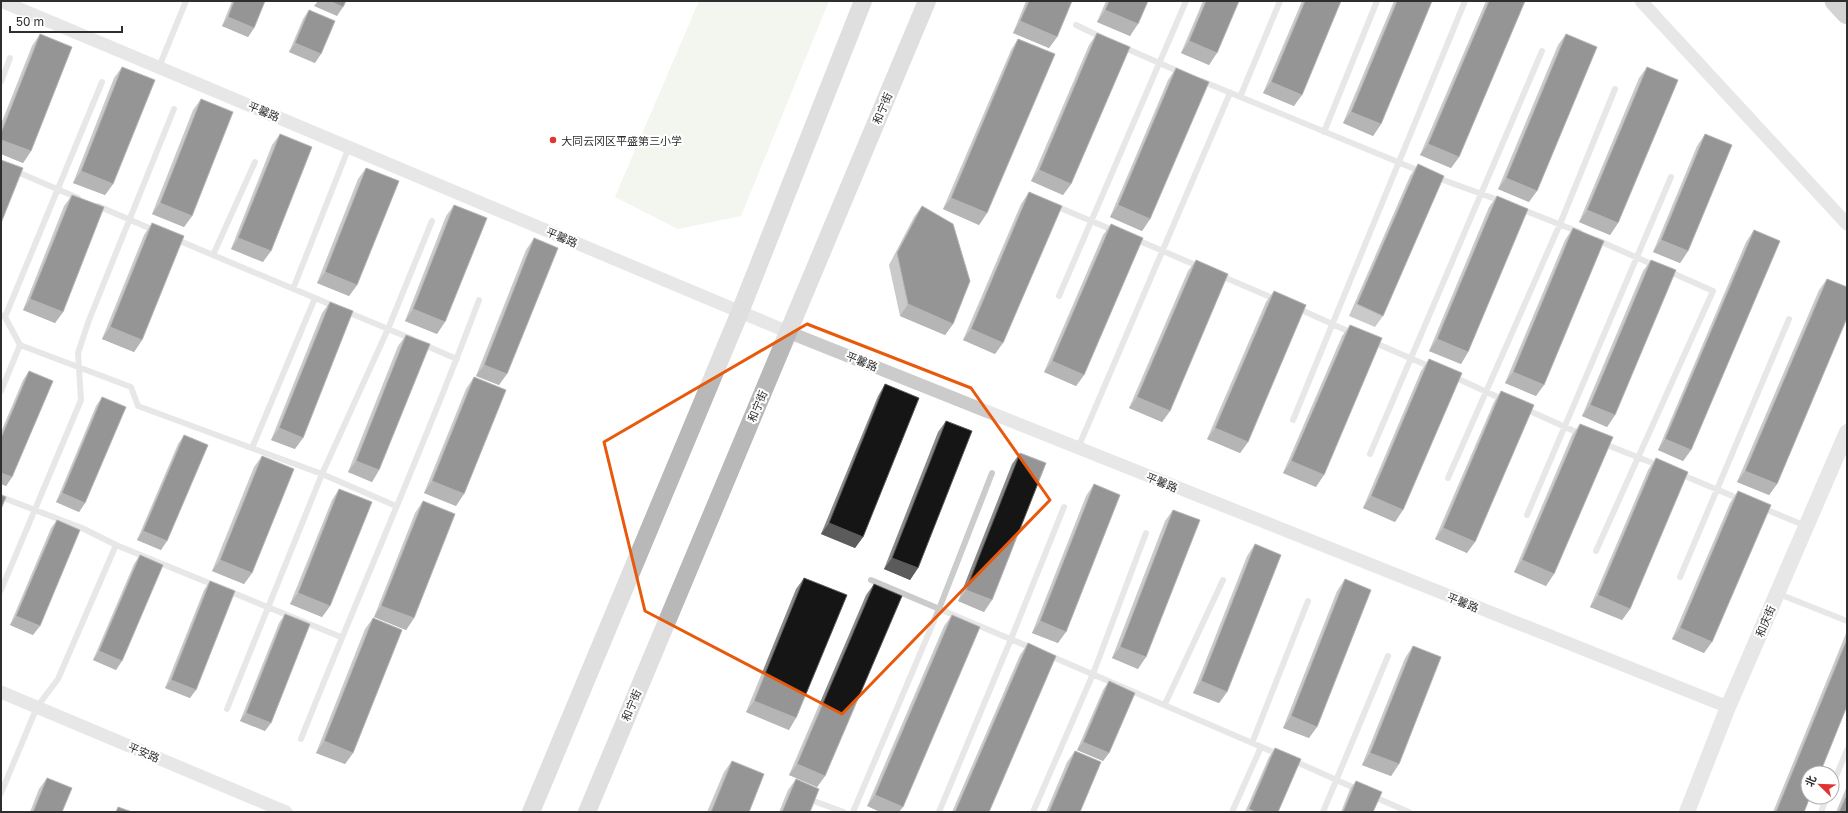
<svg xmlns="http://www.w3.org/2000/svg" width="1848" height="813" font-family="'Golos Text','Noto Sans SC',sans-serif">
<rect width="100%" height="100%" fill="#fff"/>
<path fill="#e3ebdc" d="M699,1h130l-88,215 -63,13 -63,-32z"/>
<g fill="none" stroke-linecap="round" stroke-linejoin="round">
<path stroke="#cbcbcb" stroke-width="6" d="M1076,25l27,13
M1123,47l59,26
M159,67l27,-66
M1202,81l220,91
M1,82l9,-24
M1240,97l40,-96
M1324,132l53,-131
M1,165l77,33
M1435,177l66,24
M1053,205l62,26
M98,206l58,25
M1521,209l58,23
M175,239l159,67
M1135,239l65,28
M1597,240l59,26
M213,255l42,-93
M1219,275l58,25
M293,289l56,-142
M1059,296l127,-295
M1297,308l55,25
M345,311l67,28
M1,315l4,2 15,28 111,42 7,19 184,68 74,32
M5,317l97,-235
M1373,342l60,26
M422,344l35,15
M1452,376l52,24
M1,391l19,-46
M1523,408l60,27
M1293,420l172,-419
M1602,443l58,23
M252,448l63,-150
M1078,448l152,-355
M1370,454l172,-403
M1680,474l62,26
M1448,478l112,-254 55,-135
M1,497l81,31 34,17 225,92
M1762,508l44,18
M1527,515l144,-338
M1596,551l117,-260 -45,-20
M1680,577l109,-258
M871,580l163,69
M1,590l80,-190 -3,-47 11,-33 85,-211
M1779,594l68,27
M1048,655l232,100
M1165,704l58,-124
M227,709l95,-235 66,-145 44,-108
M301,739c58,-147 123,-291 178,-439
M1252,743l56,-142
M1292,760l67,30
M1832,786l15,-36
M1,793l36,-86 21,-28 58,-134
M1372,796l37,16
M808,799l36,13
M853,812l86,-203 53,-136
M939,812l72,-173 53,-132
M1033,812l60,-138 53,-141
M1232,812l29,-65
M1323,812l65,-156
M1821,812l6,-15"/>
<path stroke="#cbcbcb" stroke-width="13" d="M1,1l787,331 940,375
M1641,1l206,223
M1,692l285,120"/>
<path stroke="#cbcbcb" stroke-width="16" d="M1687,812l41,-105 119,-275"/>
<path stroke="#b8b8b8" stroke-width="18" d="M531,812l209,-500 123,-311
M587,812l340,-811"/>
<path stroke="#9e9e9e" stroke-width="21" d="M1835,1l12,13"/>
</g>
<path fill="#8a8a8a" d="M232,1h33l-11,27 -6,9 -26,-11z
M1026,1h46l-15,36 -8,11 -36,-15z
M1106,1h42l-18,35 -33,-14z
M1203,1h36l-30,64 -28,-12z
M1302,1h39l-47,105 -31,-13z
M1394,1h38l-51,123 -8,12 -30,-13z
M1486,1h39l-66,156 -8,11 -31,-13z
M309,10l6,53 -26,-11 14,-33z
M1097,33l-26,151 -8,11 -32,-14 58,-136z
M40,34l-9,117 -8,12 -22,-9v-30l31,-78z
M1566,34l-37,168 -31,-13 60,-144z
M1018,39l-31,174 -8,12 -36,-16 68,-159z
M122,67l-9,117 -8,11 -32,-12 41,-105z
M1647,67l-29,156 -8,12 -31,-13 60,-144z
M1176,68l-26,151 -8,12 -32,-14 58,-137z
M201,99l-9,117 -8,11 -32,-13 41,-104z
M280,134l-17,128 -32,-13 41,-104z
M1705,134l-17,117 -8,12 -27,-11 44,-106z
M1418,164l-35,152 -8,11 -26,-11 61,-140z
M366,168l-9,117 -8,11 -32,-13 41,-104z
M1029,192l-34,162 -32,-14 58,-136z
M72,195l-9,117 -8,11 -32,-13 41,-104z
M1497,196l-29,156 -7,12 -32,-13 60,-144z
M454,205l-17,129 -32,-13 41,-105z
M922,206l31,118 -8,11 -45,-19 -11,-51 25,-48z
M152,223l-10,117 -8,12 -32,-13 42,-104z
M1111,224l-27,151 -8,11 -32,-14 59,-137z
M1573,228l-37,168 -31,-13 60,-143z
M1754,230l-63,220 -8,11 -25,-11 88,-208z
M534,238l-35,147 -23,-9 50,-126z
M1196,260l-26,151 -8,11 -33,-14 59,-137z
M1651,260l-36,155 -8,12 -25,-11 61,-145z
M1827,279l-50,205 -8,11 -32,-13 82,-192z
M1274,291l-26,151 -8,11 -33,-14 59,-137z
M330,302l-35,147 -24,-9 51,-127z
M1350,325l-34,162 -33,-14 59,-137z
M406,335l-27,135 -7,12 -24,-10 50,-126z
M1429,359l-34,163 -32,-14 58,-137z
M29,371l-17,106 -6,9 -5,-2v-52l22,-52z
M474,377l-18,129 -32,-13 42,-104z
M885,384l-22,153 -8,11 -34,-14 57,-138z
M1501,391l-34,162 -32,-14 59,-137z
M102,397l-17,106 -6,9 -23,-10 40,-96z
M946,421l-28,147 -8,12 -26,-11 54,-137z
M1580,424l-34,162 -32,-14 58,-137z
M184,435l-23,115 -24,-10 41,-96z
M1020,453l-36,159 -26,-11 54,-137z
M262,456l-10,117 -8,11 -32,-13 42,-104z
M1656,458l-26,151 -8,11 -32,-13 58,-137z
M1094,484l-36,159 -26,-10 54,-137z
M339,489l-9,117 -8,11 -32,-13 42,-104z
M1738,491l-34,162 -32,-14 58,-136z
M423,501l-9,117 -8,12 -32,-13 41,-104z
M1173,510l-35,159 -26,-11 53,-137z
M57,520l-24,115 -23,-10 41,-97z
M1255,544l-28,148 -8,11 -26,-10 54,-137z
M140,555l-24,115 -23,-10 41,-96z
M804,578l-15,152 -43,-18 50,-123z
M1345,579l-36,159 -26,-10 54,-137z
M210,581l-20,117 -25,-10 39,-98z
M874,584l-49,192 -8,11 -28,-12 77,-180z
M285,614l-20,117 -25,-10 39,-98z
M952,615l-49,192 -36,-1 77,-180z
M373,618l-20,135 -8,11 -29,-11 49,-124z
M1847,631v75l-43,106h-31z
M1028,643l-39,169h-37l68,-157z
M1413,646l-14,118 -8,12 -29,-11 43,-107z
M1109,681v72l-6,8 -26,-11 26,-60z
M1275,748l3,64h-33l24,-55z
M1075,751l5,61h-34l21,-50z
M732,761l17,51h-42l17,-40z
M47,778l15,34h-32l9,-23z
M796,779l14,33h-31l9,-22z
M1356,781l17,31h-32l9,-23z
M1847,786v26h-11z"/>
<path fill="#5b5b5b" d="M318,1h11l14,6 -6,9 -23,-10z
M1105,10l33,14 -8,12 -33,-14z
M228,17l26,11 -6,9 -26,-11z
M1020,21l37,16 -8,11 -36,-15z
M1189,41l28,12 -8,12 -28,-12z
M295,43l26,11 -6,9 -26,-11z
M1271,82l31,13 -8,11 -31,-13z
M1351,112l30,12 -8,12 -30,-13z
M1,140l30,11 -8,12 -22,-9z
M1428,144l31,13 -8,11 -31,-13z
M1039,170l32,14 -8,11 -32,-14z
M81,171l32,13 -8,11 -32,-12z
M1506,178l31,13 -8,11 -31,-13z
M951,198l36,15 -8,12 -36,-16z
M160,203l32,13 -8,11 -32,-13z
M1118,205l32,14 -8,12 -32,-14z
M1587,210l31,13 -8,12 -31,-13z
M238,238l33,13 -8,11 -32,-13z
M1661,240l27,11 -8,12 -27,-11z
M325,272l32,13 -8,11 -32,-13z
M30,299l33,13 -8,11 -32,-13z
M908,304l45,20 -8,11 -45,-19z
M413,309l32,13 -8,12 -32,-13z
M110,327l32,13 -8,12 -32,-13z
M971,329l32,14 -8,11 -32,-14z
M1437,339l31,13 -7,12 -32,-13z
M1052,361l32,14 -8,11 -32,-14z
M484,365l23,9 -8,11 -23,-9z
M1513,372l31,13 -8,11 -31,-13z
M1137,397l33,14 -8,11 -33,-14z
M1590,405l25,10 -8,12 -25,-11z
M279,428l24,10 -8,11 -24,-9z
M1215,428l33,14 -8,11 -33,-14z
M1665,439l26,11 -8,11 -25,-11z
M356,461l23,9 -7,12 -24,-10z
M1291,461l33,14 -8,12 -33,-14z
M1745,471l32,13 -8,11 -32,-13z
M1,473l11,4 -6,9 -5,-2z
M432,481l32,13 -8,12 -32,-13z
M62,493l23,10 -6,9 -23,-10z
M1371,496l32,14 -8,12 -32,-14z
M829,523l34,14 -8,11 -34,-14z
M1443,528l32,14 -8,11 -32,-14z
M143,531l24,10 -6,9 -24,-10z
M892,558l26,10 -8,12 -26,-11z
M220,560l32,13 -8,11 -32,-13z
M1522,560l32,14 -8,12 -32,-14z
M966,590l26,10 -8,12 -26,-11z
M298,593l32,13 -8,11 -32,-13z
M1598,595l32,14 -8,11 -32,-13z
M381,606l33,12 -8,12 -32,-13z
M16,616l24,10 -7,9 -23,-10z
M1040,621l26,11 -8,11 -26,-10z
M1680,628l32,14 -8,11 -32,-14z
M1120,647l26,10 -8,12 -26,-11z
M99,651l23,10 -6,9 -23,-10z
M171,680l25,10 -6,8 -25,-10z
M1201,681l26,11 -8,11 -26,-10z
M754,701l42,17 -7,12 -43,-18z
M246,713l25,10 -6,8 -25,-10z
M1291,716l26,11 -8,11 -26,-10z
M324,741l29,12 -8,11 -29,-11z
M1083,742l26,11 -6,8 -26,-11z
M1370,753l29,11 -8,12 -29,-11z
M797,764l28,12 -8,11 -28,-12z
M875,795l28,12 -4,5h-19l-13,-6z"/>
<path fill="#151515" stroke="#5b5b5b" d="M234,1h31l-11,27 -26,-11z
M329,1h17l-3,6z
M1029,1h43l-15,36 -37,-16z
M1109,1h39l-10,23 -33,-14z
M1206,1h33l-22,52 -28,-12z
M1305,1h36l-39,94 -31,-13z
M1397,1h35l-51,123 -30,-12z
M1489,1h36l-66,156 -31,-13z
M309,10l26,11 -14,33 -26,-11z
M1097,33l33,14 -59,137 -32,-14z
M40,34l32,13 -41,104 -30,-11v-7z
M1566,34l31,13 -60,144 -31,-13z
M1018,39l37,15 -68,159 -36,-15z
M122,67l33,13 -42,104 -32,-13z
M1647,67l31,13 -60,143 -31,-13z
M1176,68l33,14 -59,137 -32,-14z
M201,99l32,13 -41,104 -32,-13z
M280,134l32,13 -41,104 -33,-13z
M1705,134l27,11 -44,106 -27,-11z
M1,160l22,8 -22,55z
M1418,164l26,12 -61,140 -26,-12z
M366,168l33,13 -42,104 -32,-13z
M1029,192l33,14 -59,137 -32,-14z
M72,195l32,12 -41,105 -33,-13z
M1497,196l31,13 -60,143 -31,-13z
M454,205l33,13 -42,104 -32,-13z
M922,206l31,18 17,57 -17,43 -45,-20 -11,-51z
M152,223l32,13 -42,104 -32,-13z
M1111,224l32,14 -59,137 -32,-14z
M1573,228l31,13 -60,144 -31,-13z
M1754,230l26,11 -89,209 -26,-11z
M534,238l24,10 -51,126 -23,-9z
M1196,260l32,14 -58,137 -33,-14z
M1651,260l25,10 -61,145 -25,-10z
M1827,279l20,8v31l-70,166 -32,-13z
M1274,291l32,14 -58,137 -33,-14z
M330,302l23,9 -50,127 -24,-10z
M1350,325l32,13 -58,137 -33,-14z
M406,335l24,9 -51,126 -23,-9z
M1429,359l33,14 -59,137 -32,-14z
M29,371l24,10 -41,96 -11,-4v-35z
M474,377l32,13 -42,104 -32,-13z
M885,384l34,14 -56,139 -34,-14z
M1501,391l33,14 -59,137 -32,-14z
M102,397l24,10 -41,96 -23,-10z
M946,421l26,10 -54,137 -26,-10z
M1580,424l33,13 -59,137 -32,-14z
M184,435l24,10 -41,96 -24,-10z
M1020,453l26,10 -54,137 -26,-10z
M262,456l32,13 -42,104 -32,-13z
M1656,458l32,14 -58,137 -32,-14z
M1094,484l26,11 -54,137 -26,-11z
M339,489l33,13 -42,104 -32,-13z
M1738,491l33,14 -59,137 -32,-14z
M1,495l5,2 -5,12z
M423,501l32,13 -41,104 -33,-12z
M1173,510l27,10 -54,137 -26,-10z
M57,520l23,10 -40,96 -24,-10z
M1255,544l26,11 -54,137 -26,-11z
M140,555l23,10 -41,96 -23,-10z
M804,578l43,17 -51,123 -42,-17z
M1345,579l26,11 -54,137 -26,-11z
M210,581l25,10 -39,99 -25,-10z
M874,584l28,12 -77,180 -28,-12z
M285,614l25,10 -39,99 -25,-10z
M952,615l28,12 -77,180 -28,-12z
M373,618l29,12 -49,123 -29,-12z
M1847,639v67l-27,67h-12v24h2l-6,15h-28z
M1028,643l28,13 -67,156h-34z
M1413,646l28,11 -42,107 -29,-11z
M1109,681l26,12 -26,60 -26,-11z
M1275,748l26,11 -23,53h-22l-7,-3z
M1075,751l26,11 -21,50h-31z
M732,761l32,13 -15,38h-38z
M47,778l25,10 -10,24h-29z
M796,779l23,10 -9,23h-28z
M1356,781l26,11 -9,20h-30z
M1847,794v18h-8z
M118,807l14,5h-16z"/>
<path d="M0 0H1848V813H0ZM807,324l164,64 79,112 -208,214 -197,-103 -41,-169z" fill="#fff" fill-opacity=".55" fill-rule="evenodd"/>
<path fill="none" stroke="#e8590c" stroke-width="3" stroke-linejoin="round" d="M807,324l164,64 79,112 -208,214 -197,-103 -41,-169z"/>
<circle fill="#e23333" stroke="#fff" stroke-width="1.5" cx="553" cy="140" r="4"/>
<g text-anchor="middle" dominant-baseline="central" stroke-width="4" stroke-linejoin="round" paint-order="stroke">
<g font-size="11" fill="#2e2e2e" stroke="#fff">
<text transform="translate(882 108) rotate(-67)">和宁街</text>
<text transform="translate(264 111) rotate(23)">平馨路</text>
<text transform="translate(562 237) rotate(23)">平馨路</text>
<text transform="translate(862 361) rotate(22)">平馨路</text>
<text transform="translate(757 406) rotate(-67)">和宁街</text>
<text transform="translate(1162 482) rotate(22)">平馨路</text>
<text transform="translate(1463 602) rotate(22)">平馨路</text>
<text transform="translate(1765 621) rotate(-67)">和庆街</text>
<text transform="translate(631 705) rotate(-67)">和宁街</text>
<text transform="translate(144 752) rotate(23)">平安路</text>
</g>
<g font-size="11" fill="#2e2e2e" stroke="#fff" text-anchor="start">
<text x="561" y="140">大同云冈区平盛第三小学</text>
</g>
</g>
<rect width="1848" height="813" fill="none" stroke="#2e2e2e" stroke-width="4"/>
<g transform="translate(1820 785) rotate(293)"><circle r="19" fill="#ffffff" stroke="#ababab"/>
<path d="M0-3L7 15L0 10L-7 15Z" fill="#e23333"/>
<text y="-6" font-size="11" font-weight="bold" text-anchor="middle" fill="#2e2e2e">北</text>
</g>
<path d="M10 26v6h112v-6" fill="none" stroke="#2e2e2e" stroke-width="2"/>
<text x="16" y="26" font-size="12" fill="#2e2e2e" stroke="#ffffff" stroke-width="3" paint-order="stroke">50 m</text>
</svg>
